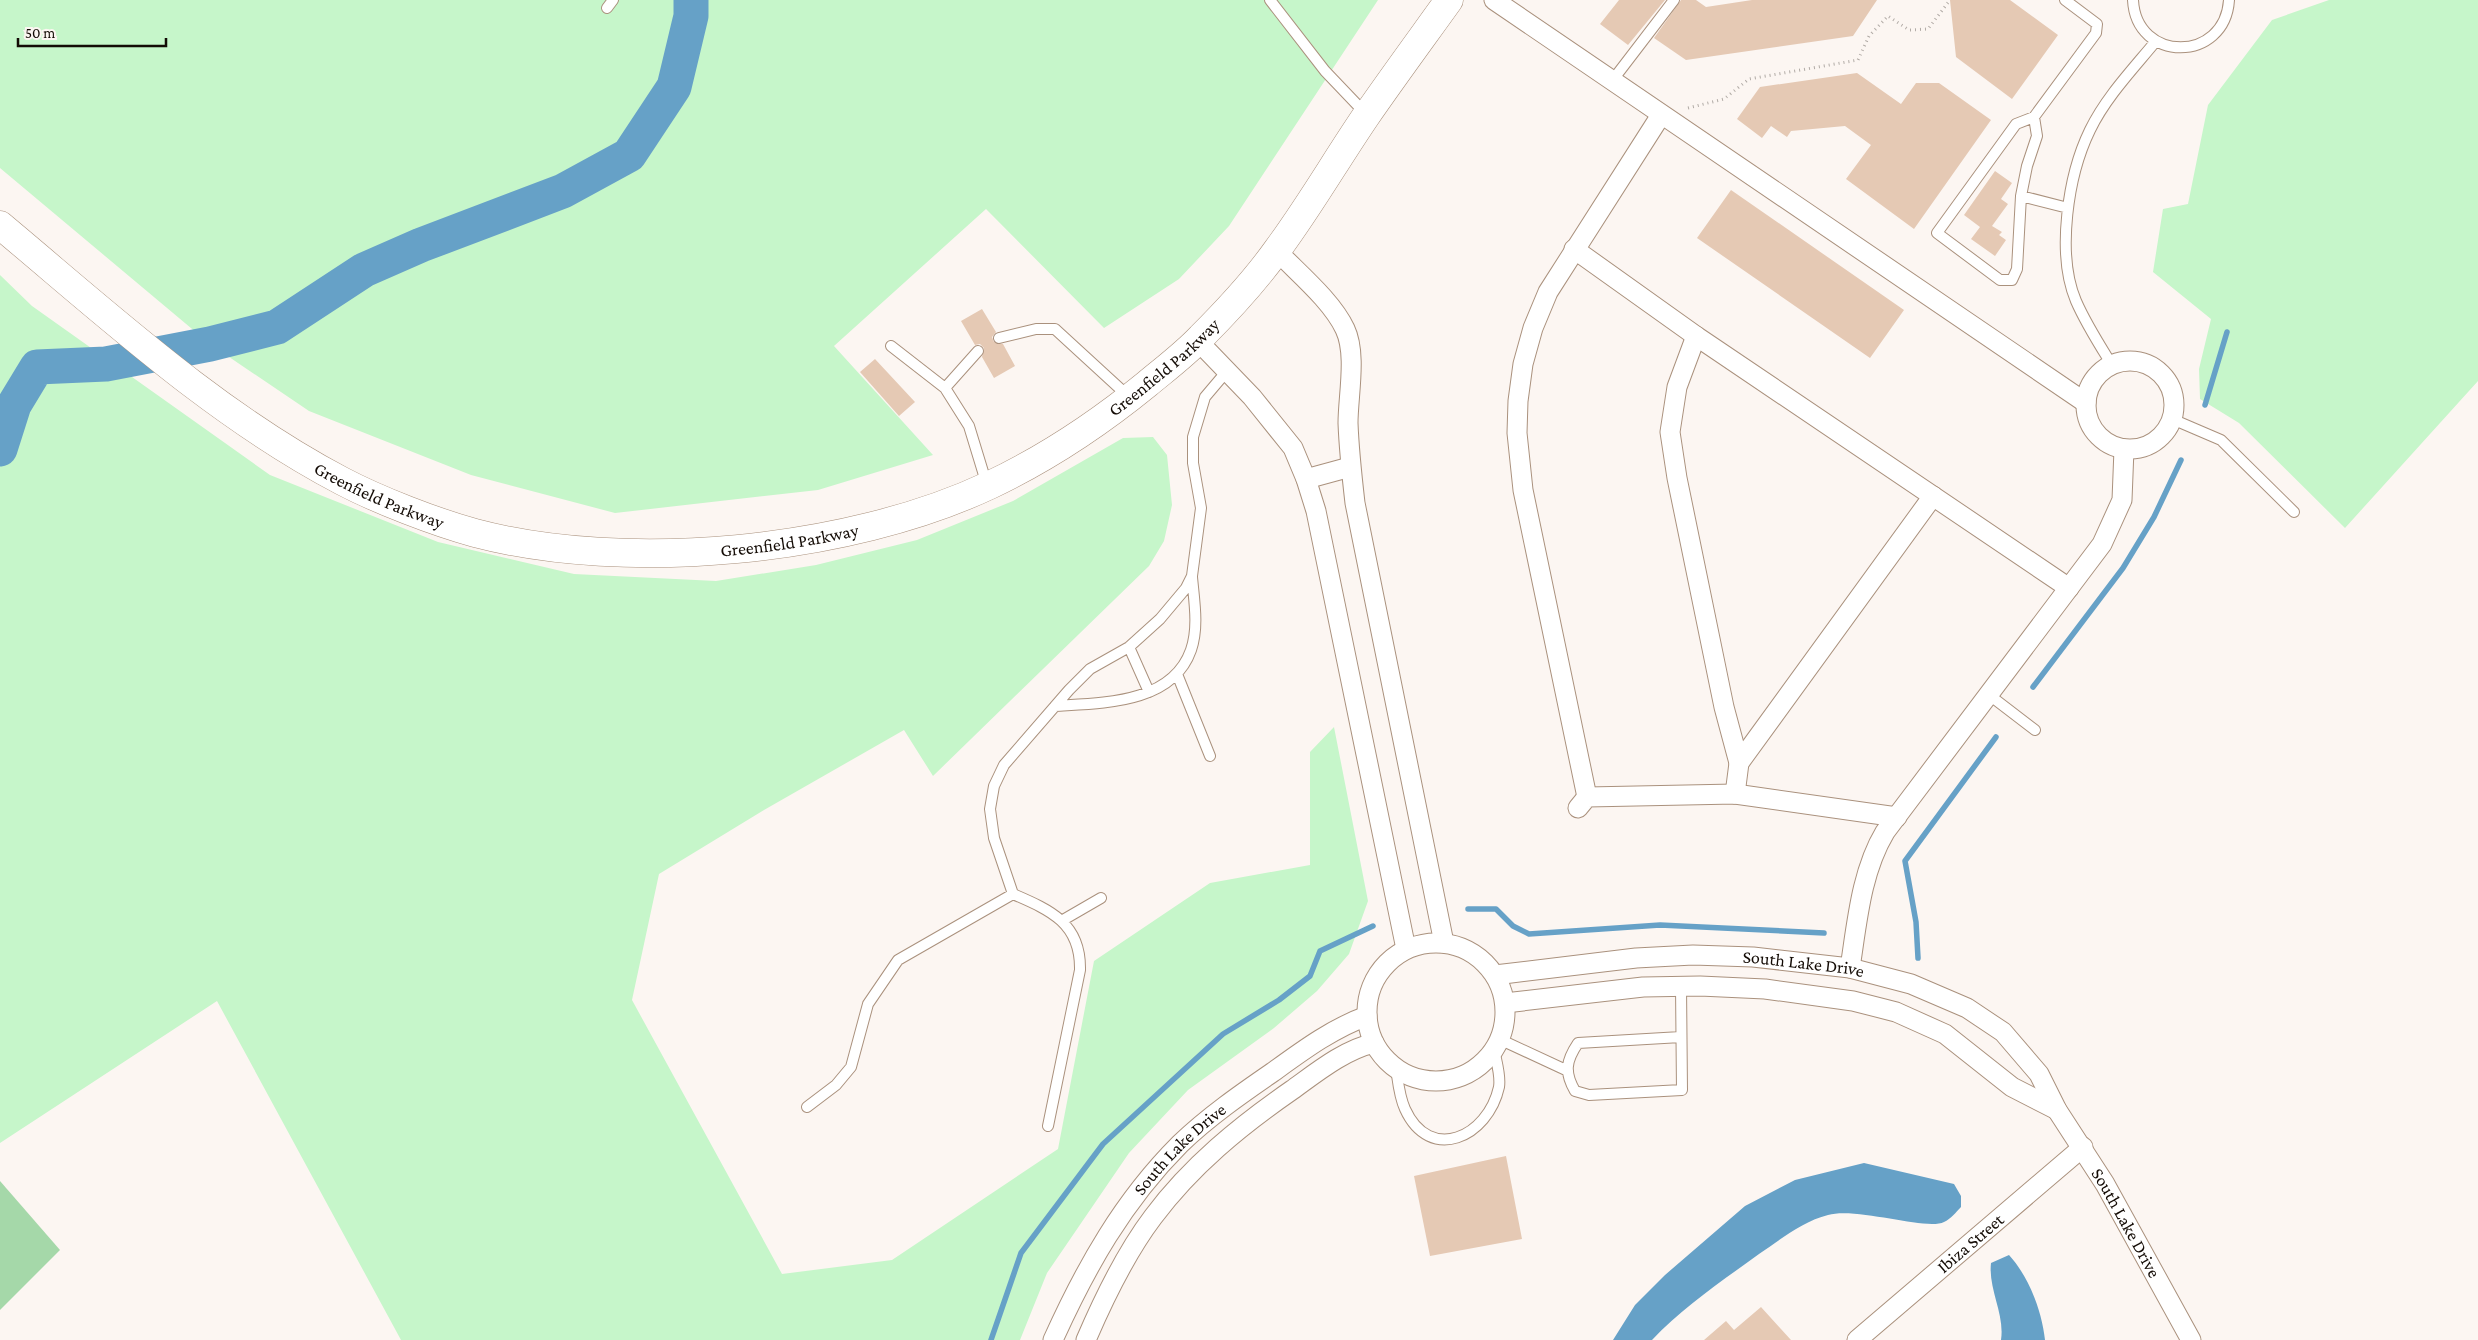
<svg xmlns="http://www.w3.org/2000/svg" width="2478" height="1340" font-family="'Crimson Pro',serif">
<rect width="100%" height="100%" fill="#fcf6f2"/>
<path fill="#c6f6ca" d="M0,0h1378l-149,226 -50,53 -75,49 -118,-119 -152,137 99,109 -115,35 -203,23 -144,-38 -162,-64 -99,-67 -210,-176z
M2329,0h149v381l-133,147 -106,-105 -39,-24 -1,-30 12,-50 -58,-47 10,-63 25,-5 20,-99 64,-85z
M0,275l32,31 238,169 168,67 136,32 142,7 100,-16 101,-25 96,-39 110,-63 30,-1 14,18 5,50 -8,36 -15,25 -216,210 -29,-46 -140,80 -105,64 -27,126 150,274 110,-14 166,-111 36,-188 116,-78 100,-18v-113l24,-25 34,174 -19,53 -32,37 -43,37 -86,62 -59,63 -82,120 -27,67h-619l-184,-339 -217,142z"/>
<path fill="#a5d8a9" d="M0,1181l60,69 -60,60z"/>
<path fill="#66a1c7" d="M1864,1163l90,21 7,12v11c-5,5 -10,12 -17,15 -17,9 -86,-15 -116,-7 -25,6 -48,25 -69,39 -37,27 -76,53 -107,86h-39l22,-35 30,-30 80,-69 50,-26z
M2009,1255c20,22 33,56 36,85h-44c4,-26 -13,-51 -10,-77z"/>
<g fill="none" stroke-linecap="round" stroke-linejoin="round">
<path stroke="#66a1c7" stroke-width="5.5" d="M2205,405l22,-73
M2033,687l90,-119 31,-51 27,-57
M1468,909h28l17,17 16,8 131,-9 164,8
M1918,958l-2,-36 -11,-61 91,-124
M991,1340l30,-87 82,-109 120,-110 56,-34 31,-24 10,-25 53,-25"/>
<path stroke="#66a1c7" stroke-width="35" d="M0,449l14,-44 23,-38 69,-3 104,-20 67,-17 87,-57 57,-25 142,-54 66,-36 45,-68 17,-71v-16"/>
</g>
<path fill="#e5c9b4" d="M1619,0h46l-37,45 -28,-21z
M1681,0h15l10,7 46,-7h125l-24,36 -167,24 -32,-22z
M1950,0h60l48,35 -46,64 -56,-42z
M1857,73l44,31 15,-21h23l52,37 -77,109 -68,-50 25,-34 -26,-19 -54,5 -4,6 -16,-11 -9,12 -25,-19 23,-32z
M1995,171l17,12 -11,16 7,5 -16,22 10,6 -3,3 7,5 -11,16 -24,-17 9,-12 -16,-12z
M1731,190l173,120 -34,48 -173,-120z
M982,309l14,23 -4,5 2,5 9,2 12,22 -21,12 -12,-21 2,-9 -4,-4 -5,1 -14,-24z
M875,359l40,43 -16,14 -39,-44z
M1506,1156l16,83 -92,17 -16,-80z
M1761,1307l30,33h-87l22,-19 8,9z"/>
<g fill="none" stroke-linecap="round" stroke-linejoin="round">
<defs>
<path id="lane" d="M1270,0l55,71 41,43
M2133,0c3,63 92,63 96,0
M607,8l6,-8
M1612,81l62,-81
M2034,117l3,19 -10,30 -6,30 -4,73 -5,11h-12l-63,-47 79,-109 18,-7 62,-84 1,-9 -32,-24
M2021,196l47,12
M999,338l37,-9h19l73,67
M891,346l54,42 24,38 18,59
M2112,365c-13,-21 -26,-41 -36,-64 -20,-47 -8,-126 14,-171 16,-33 43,-61 66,-89
M945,388l33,-37
M2172,419l49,21 73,72
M1129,647l20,45
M1177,674l33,82
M1988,694l47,36
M1055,706c47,-3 117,-2 136,-56 8,-23 3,-50 1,-73
M1063,920l38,-22
M1681,1037l-103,6c-12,18 -14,29 -3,48l14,4 93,-5 -1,-104
M1499,1039l69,32
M1396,1068c2,13 3,28 9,41 25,55 83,28 94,-22 2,-12 -3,-26 -5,-38
M807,1107l29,-22 15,-18 17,-63 30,-44 115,-66
M1048,1126l32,-156c1,-47 -30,-60 -67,-76l-19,-56 -4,-29 4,-23 10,-21 65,-75 21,-21 39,-22 31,-28 26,-31 6,-12 9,-68 -8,-45v-26l12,-40 22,-26"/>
<g id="street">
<path d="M1494,0l592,403"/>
<path d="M1574,249l122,87 373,252"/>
<path d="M1277,251c21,22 55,50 68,78 12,25 3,67 3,94 1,27 4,54 7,80l89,440"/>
<path d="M1696,336l-19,51 -7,45 7,46 47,229 15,56 -4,31"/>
<path d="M1198,341l54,56 41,51 13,31 10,32 90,438"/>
<circle cx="2130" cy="405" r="44"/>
<path d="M1306,479l44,-12"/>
<path d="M1739,763l194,-267"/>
<path d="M1587,797l-64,-307 -6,-57 1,-32 5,-37 10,-36 15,-36 113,-177"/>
<path d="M1578,808l9,-11 148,-3 162,23"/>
<circle cx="1436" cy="1012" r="69"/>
<path d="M1850,968c7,-45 11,-96 35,-136l217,-288 20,-44 2,-51"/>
<path id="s1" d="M1495,975l141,-17 57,-3 60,2 97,11 61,16 56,24 36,24 36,42 18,36 48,74 86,156"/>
<path d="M1505,1003l138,-16 57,-1 65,3 88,12 43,11 49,22 67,53 45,23"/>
<path id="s2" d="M1053,1340c33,-73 70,-139 127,-196 28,-27 61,-50 93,-72 29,-21 60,-44 94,-56"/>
<path d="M1086,1340c18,-42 39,-86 67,-123 38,-51 87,-91 139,-127 25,-18 52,-40 82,-47"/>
<path id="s3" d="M1857,1340l226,-193"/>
</g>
<g id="secondary">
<path id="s4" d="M0,225c109,91 216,190 342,256 36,19 93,41 133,52 152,40 373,19 515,-48 57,-27 108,-61 157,-101 18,-15 38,-30 54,-47 27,-27 54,-56 76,-87 32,-43 59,-90 89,-134 27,-39 55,-77 83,-116"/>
</g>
</defs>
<use href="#lane" stroke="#aa917d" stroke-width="12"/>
<use href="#street" stroke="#aa917d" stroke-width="21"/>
<use href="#secondary" stroke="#aa917d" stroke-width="29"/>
<path stroke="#b1aba6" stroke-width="3" stroke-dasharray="1 4" stroke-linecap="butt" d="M1688,108l36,-9 25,-20 109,-19 11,-24 19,-20 21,14 19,-1 22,-29"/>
<use href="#lane" stroke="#fff" stroke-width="10"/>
<use href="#street" stroke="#fff" stroke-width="19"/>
<use href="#secondary" stroke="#fff" stroke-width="28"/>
</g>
<g text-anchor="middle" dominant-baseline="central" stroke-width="4" stroke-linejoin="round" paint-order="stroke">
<g font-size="18" fill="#130b05" stroke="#fcf6f2">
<text stroke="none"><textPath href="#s4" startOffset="1308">Greenfield Parkway</textPath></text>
<text stroke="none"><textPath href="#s4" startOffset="468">Greenfield Parkway</textPath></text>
<text stroke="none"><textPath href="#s4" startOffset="888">Greenfield Parkway</textPath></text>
<text stroke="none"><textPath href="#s1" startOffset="310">South Lake Drive</textPath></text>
<text stroke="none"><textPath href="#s2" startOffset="231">South Lake Drive</textPath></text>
<text stroke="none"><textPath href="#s1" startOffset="752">South Lake Drive</textPath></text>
<text stroke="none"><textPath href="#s3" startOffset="149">Ibiza Street</textPath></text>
</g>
</g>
<path d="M18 38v8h148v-8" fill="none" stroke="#130b05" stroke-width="2.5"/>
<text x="25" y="38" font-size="15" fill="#130b05" stroke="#fcf6f2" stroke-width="4" paint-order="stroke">50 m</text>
</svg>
